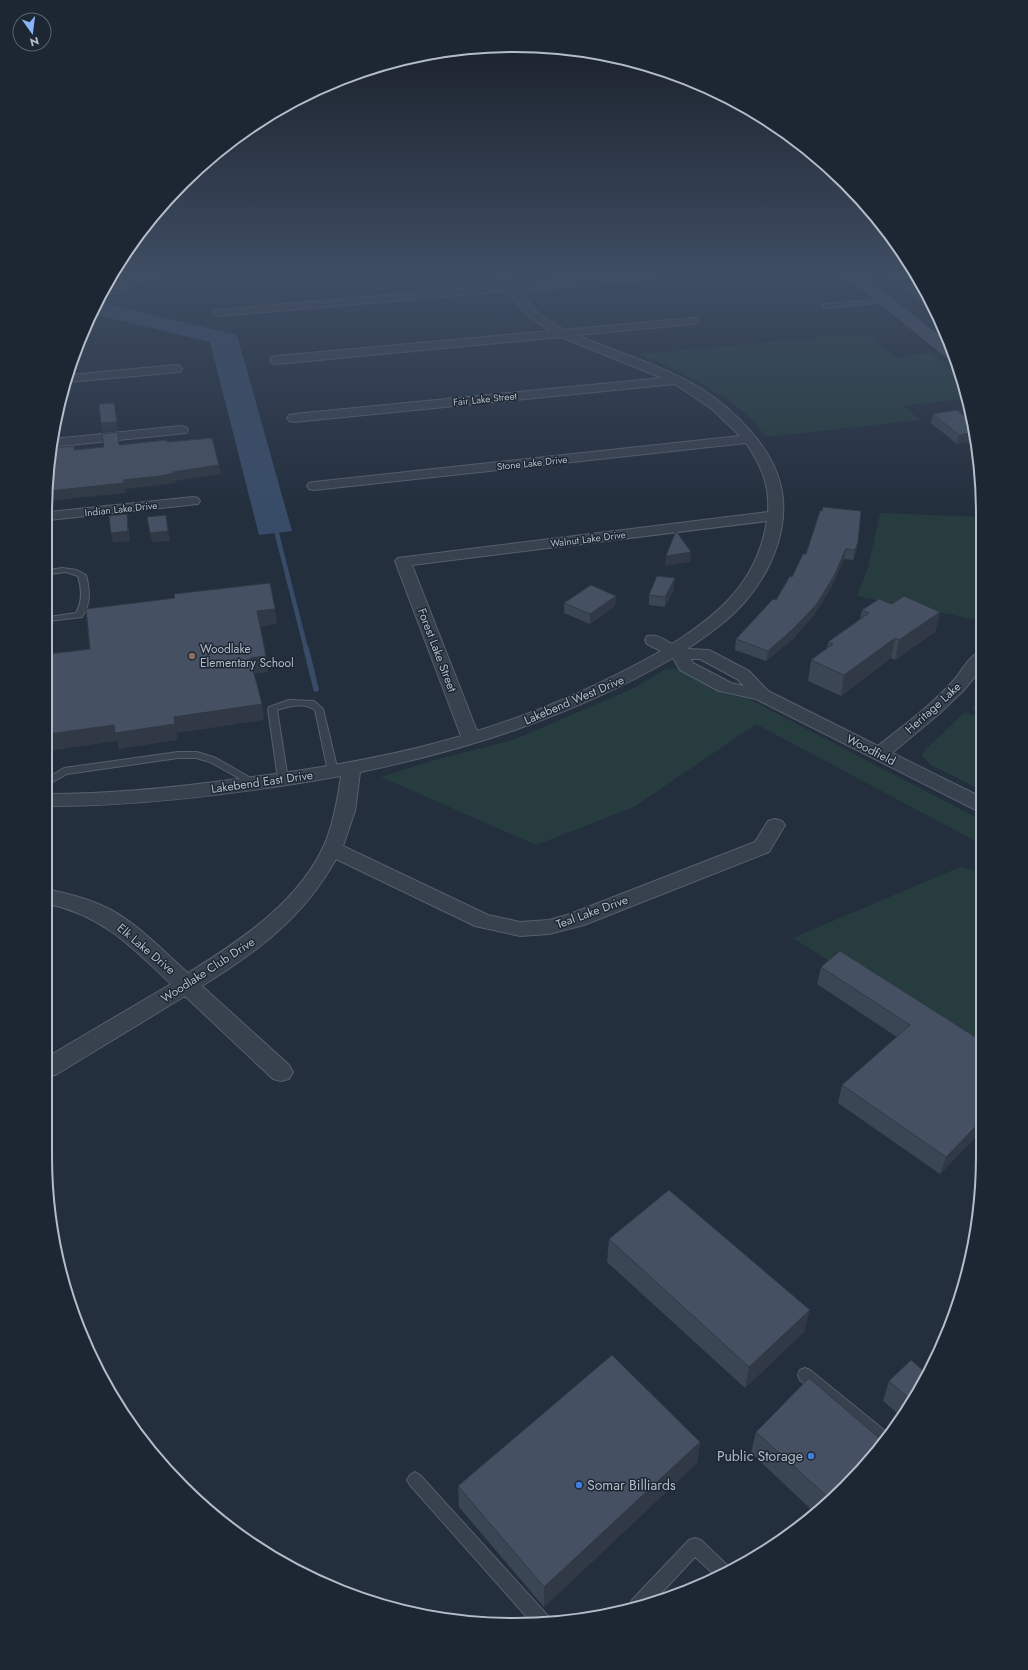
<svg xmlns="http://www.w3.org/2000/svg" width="1028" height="1670" font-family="Jost,sans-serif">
<rect width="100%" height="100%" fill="#242f3e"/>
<path fill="#263c3f" d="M866,333l31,25 34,-6 30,26 7,20 -64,8 16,14 -154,17c-27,-40 -84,-64 -127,-83z
M880,513l102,4 -1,97 -3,6 -121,-24 11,-28z
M675,668l49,26 25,5 232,121v24l-225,-120 -122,83 -98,38 -155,-68 47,-15 85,-22 119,-51 34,-20z
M981,697v93l-50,-25 -9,-9 1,-4 42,-40 8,4 5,-4 -6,-3z
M960,867l20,5v174l-7,7 -180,-115z"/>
<path fill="#394c67" d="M99,302l138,33 55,196 -33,4 -49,-193 -117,-28z"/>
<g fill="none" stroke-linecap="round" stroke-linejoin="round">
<path stroke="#394c67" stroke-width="4.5" d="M275,526l31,123"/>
<path stroke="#394c67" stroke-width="5.5" d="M306,648l10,41"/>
<defs>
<path id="service" d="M884,299l3,2 -1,1 -61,6 -3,-2 3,-2z
M62,568l15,2 9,5c4,15 5,28 -4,42l-33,4v-4l27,-4c7,-12 6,-24 2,-37l-12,-4 -17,2v-4z
M289,700l25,1 9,8 15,62 -2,2h-6l-2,-2 -13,-61c-11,-8 -26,-4 -38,0l11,69 -5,3 -5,-3 -10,-70 1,-2z
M178,752h19l19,6 45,26 -5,3 -3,-1 -43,-24 -14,-4h-18l-111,16 -18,10v-7l15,-9z
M805,1368l5,2 80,65 -8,12 -82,-67 -2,-5 2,-5z
M415,1472l5,3 129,142 2,6 -18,1 -123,-139 -3,-5 3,-5z
M695,1538l6,2 29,28 -15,7 -20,-18 -43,46 -21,5 -1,-2 2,-6 57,-60z"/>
<path id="minor" d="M145,272h14l-42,21h-8l-1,-2 1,-2z
M496,272h10l8,12 137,-11 5,3 -5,3 -133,12 20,22 26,17 129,-12 4,1 2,2 -2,2 -4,1 -117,11c43,18 86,30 126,54 31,20 69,57 78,94 11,40 -7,85 -32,115 -17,21 -39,36 -61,51l22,1 40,21 19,20 110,55c26,-21 54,-41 76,-66 8,-9 16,-26 27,-28v17l-16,20 -25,24 -48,40 89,44v14l-7,-2 -218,-110 -37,-8 -39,-21 -7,-12c-99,57 -202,91 -313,114l-5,39 -12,35 145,69 32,7 29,-2 21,-6 185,-72 13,-21 7,-2 7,2 3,4 -16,27 -185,73 -35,9 -29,2 -45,-10 -139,-67c-33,59 -78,92 -134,127l87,79 4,7 -4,7 -8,2 -8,-2 -88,-83 -128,78 -8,3v-21l122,-72c-39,-37 -68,-68 -122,-80v-14c22,4 44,10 64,21 28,16 51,41 75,62 53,-33 113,-72 138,-132 8,-21 12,-43 15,-65 -96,17 -195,30 -292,30v-12c66,0 131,-7 196,-16 72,-9 146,-21 216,-42l-66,-175 3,-3 370,-46c2,-27 -7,-47 -22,-69l-432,47 -5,-1 -2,-3 2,-3 5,-1 426,-46 -28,-27 -37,-25 -381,38 -5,-1 -2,-3 2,-3 5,-1 368,-36 -101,-41 -285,27 -4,-1 -2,-3 2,-3 4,-1 274,-25 -25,-18 -17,-22 -290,25 -4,-1 -2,-2 2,-2 4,-1 286,-25zM767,521c-10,60 -46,92 -95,123 -8,-5 -15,-10 -25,-8l-2,4 2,4 14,7c-59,33 -119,60 -184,80l-65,-166zM691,659h9l37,20 7,7 -13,-3 -38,-20z
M176,365l4,1 2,3 -2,3 -112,10 2,-7z
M181,426l5,1 2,3 -2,3 -135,14 2,-8z
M193,497l5,1 2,3 -2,3 -149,16v-8z"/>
<path id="secondary" d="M842,272h14l91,71 5,14 -6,-1z"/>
</defs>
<use href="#service" stroke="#565f6c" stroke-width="2"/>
<use href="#minor" stroke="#565f6c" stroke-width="2"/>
<use href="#secondary" stroke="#565f6c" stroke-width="2"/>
<use href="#service" fill="#38414e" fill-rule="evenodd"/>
<use href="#minor" fill="#38414e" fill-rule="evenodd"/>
<use href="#secondary" fill="#465061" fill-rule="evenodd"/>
</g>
<path fill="#3b4654" d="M880,272h35l5,8 14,34z
M933,414l39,8 4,24 -6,-4 -13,2 -26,-21z
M858,542l-2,10 -3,8 -9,-1 -12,27 -18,29 -21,24 -27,22 -31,-11 1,-11 40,-39 16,-23z
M674,589l-9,18 -16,-2v-10z
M616,596l-1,10 -25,18 -26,-11v-10z
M892,604l48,8 -5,20 -40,28 -4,-2 -50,38 -33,-15 3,-21 16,-12 1,-6 32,-23 2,-9z
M821,967l159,73 -1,94 -39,40 -102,-71 4,-18 55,-48 -80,-53z
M609,1239l195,93 -59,56 -138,-126z
M926,1373l-25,43 -18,-15 6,-20z
M756,1432l89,56 -30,25 -64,-60z
M700,1442l-3,21 -153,144 -85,-100 -1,-21z"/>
<path fill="#303945" d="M114,403l4,28 -15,1 -2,-9z
M972,433l-2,9 -13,2 2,-9z
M219,465l2,9 -46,7v2l-14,2 -36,4v4l-76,8v-10z
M127,514l1,10 2,17 -17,2 -2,-10z
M166,515l4,26 -18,1 -2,-9z
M858,542l-2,10 -3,8 2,-10z
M846,549l-2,10 -12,27 -18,29 -21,24 -27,22 2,-10z
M691,552l-1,10 -25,4 1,-10z
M675,578l-1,11 -9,18v-10z
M616,596l-1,10 -25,18v-10z
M275,609l2,15 -18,3 -2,-16z
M940,612l-5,20 -40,28 4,-20z
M895,638l-4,20 -50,38 3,-21z
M266,656l2,16 -16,2 -2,-16z
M262,704l2,16 -87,13 -3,-16z
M175,724l3,16 -59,9 -2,-8 -68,10v-17l65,-9z
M979,1123v11l-39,40 6,-17z
M810,1310l-6,22 -59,56 4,-21z
M700,1442l-3,21 -153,144v-20z"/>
<path fill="#455162" stroke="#303945" d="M907,272h8l5,8 2,3z
M114,403l3,19 -16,1 -2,-19z
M957,410l15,12 2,12 -2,-1 -13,2 -26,-21z
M118,432l1,13 48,-5v2l45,-4 7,27 -46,7 1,1 -15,3 -36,4 1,3 -75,8v-38l1,-5 24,-2v4l30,-3 -2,-13z
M823,507l38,4 -3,31 -3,8 -9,-1 -12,27 -18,29 -22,23 -26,23 -32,-12 37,-40 3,1 14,-24 2,1 11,-23h3l14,-43h2z
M127,514l1,17 -17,2 -2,-17z
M166,515l2,16 -18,2 -3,-16z
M676,531l15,21 -25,4z
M657,576l18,2 -10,19 -16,-2z
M270,583l5,26 -18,2 9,45 -16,2 12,46 -88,13 1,7 -60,9 -1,-8 -65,9v-80l41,-5 -4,-40 89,-11 -1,-4z
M591,585l25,11 -26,18 -26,-11z
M904,596l36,16 -41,28 -4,-2 -51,37 -33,-15 22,-16 -5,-2 41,-29 -7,-3 17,-11 13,5z
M840,951l140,89 -1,83 -33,34 -104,-72 68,-60 -89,-58z
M669,1190l141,120 -61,57 -140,-128z
M612,1355l88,87 -156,145 -86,-101z
M911,1360l15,13 -16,26 -21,-18z
M809,1378l76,65 -40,45 -14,12 -75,-68z"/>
<linearGradient id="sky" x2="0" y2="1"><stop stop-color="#141a22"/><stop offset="0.54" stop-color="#3f4d63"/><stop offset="1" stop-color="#3f4d63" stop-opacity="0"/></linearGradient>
<rect width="1028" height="506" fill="url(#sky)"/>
<circle fill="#8d6e63" stroke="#1d2633" stroke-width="1.5" cx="192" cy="656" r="4"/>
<g fill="#3f7fe0" stroke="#1d2633" stroke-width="1.5">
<circle cx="811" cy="1456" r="4"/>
<circle cx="579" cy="1485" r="4"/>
</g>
<g text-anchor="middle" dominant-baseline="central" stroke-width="3" stroke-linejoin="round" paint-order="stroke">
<g font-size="10" fill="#b4bcc9" stroke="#1d2633">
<text transform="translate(485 399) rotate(-6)">Fair Lake Street</text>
<text transform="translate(532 463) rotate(-6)">Stone Lake Drive</text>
<text transform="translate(121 509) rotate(-6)">Indian Lake Drive</text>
<text transform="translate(588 539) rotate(-7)">Walnut Lake Drive</text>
</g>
<g font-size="12" fill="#b4bcc9" stroke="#1d2633" text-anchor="start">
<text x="200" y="649">Woodlake<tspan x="200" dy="14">Elementary School</tspan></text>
</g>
<g font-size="12" fill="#b4bcc9" stroke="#1d2633">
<text transform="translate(437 650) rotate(69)">Forest Lake Street</text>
<text transform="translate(574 700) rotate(-23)">Lakebend West Drive</text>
<text transform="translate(933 708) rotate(-42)">Heritage Lake</text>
<text transform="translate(871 750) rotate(27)">Woodfield</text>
<text transform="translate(262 782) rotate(-8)">Lakebend East Drive</text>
<text transform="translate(592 912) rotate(-20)">Teal Lake Drive</text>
<text transform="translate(146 949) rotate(40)">Elk Lake Drive</text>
<text transform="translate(208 970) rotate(-33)">Woodlake Club Drive</text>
</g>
<g font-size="14" fill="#b4bcc9" stroke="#1d2633" text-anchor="end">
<text x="803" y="1456">Public Storage</text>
<text x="587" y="1485" text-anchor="start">Somar Billiards</text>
</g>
</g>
<path d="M0 0H1028V1670H0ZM514 52H514A462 462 0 0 1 976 514V1156A462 462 0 0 1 514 1618H514A462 462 0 0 1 52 1156V514A462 462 0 0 1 514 52Z" fill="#1d2633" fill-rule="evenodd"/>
<path fill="none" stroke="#b4bcc9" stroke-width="2" d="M514 52H514A462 462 0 0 1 976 514V1156A462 462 0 0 1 514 1618H514A462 462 0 0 1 52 1156V514A462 462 0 0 1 514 52Z"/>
<g transform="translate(32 32) rotate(166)"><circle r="19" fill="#1d2633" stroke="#59626f"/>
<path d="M0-3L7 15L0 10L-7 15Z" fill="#8ab4f8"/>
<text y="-6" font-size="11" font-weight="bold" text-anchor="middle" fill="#b4bcc9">N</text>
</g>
</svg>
